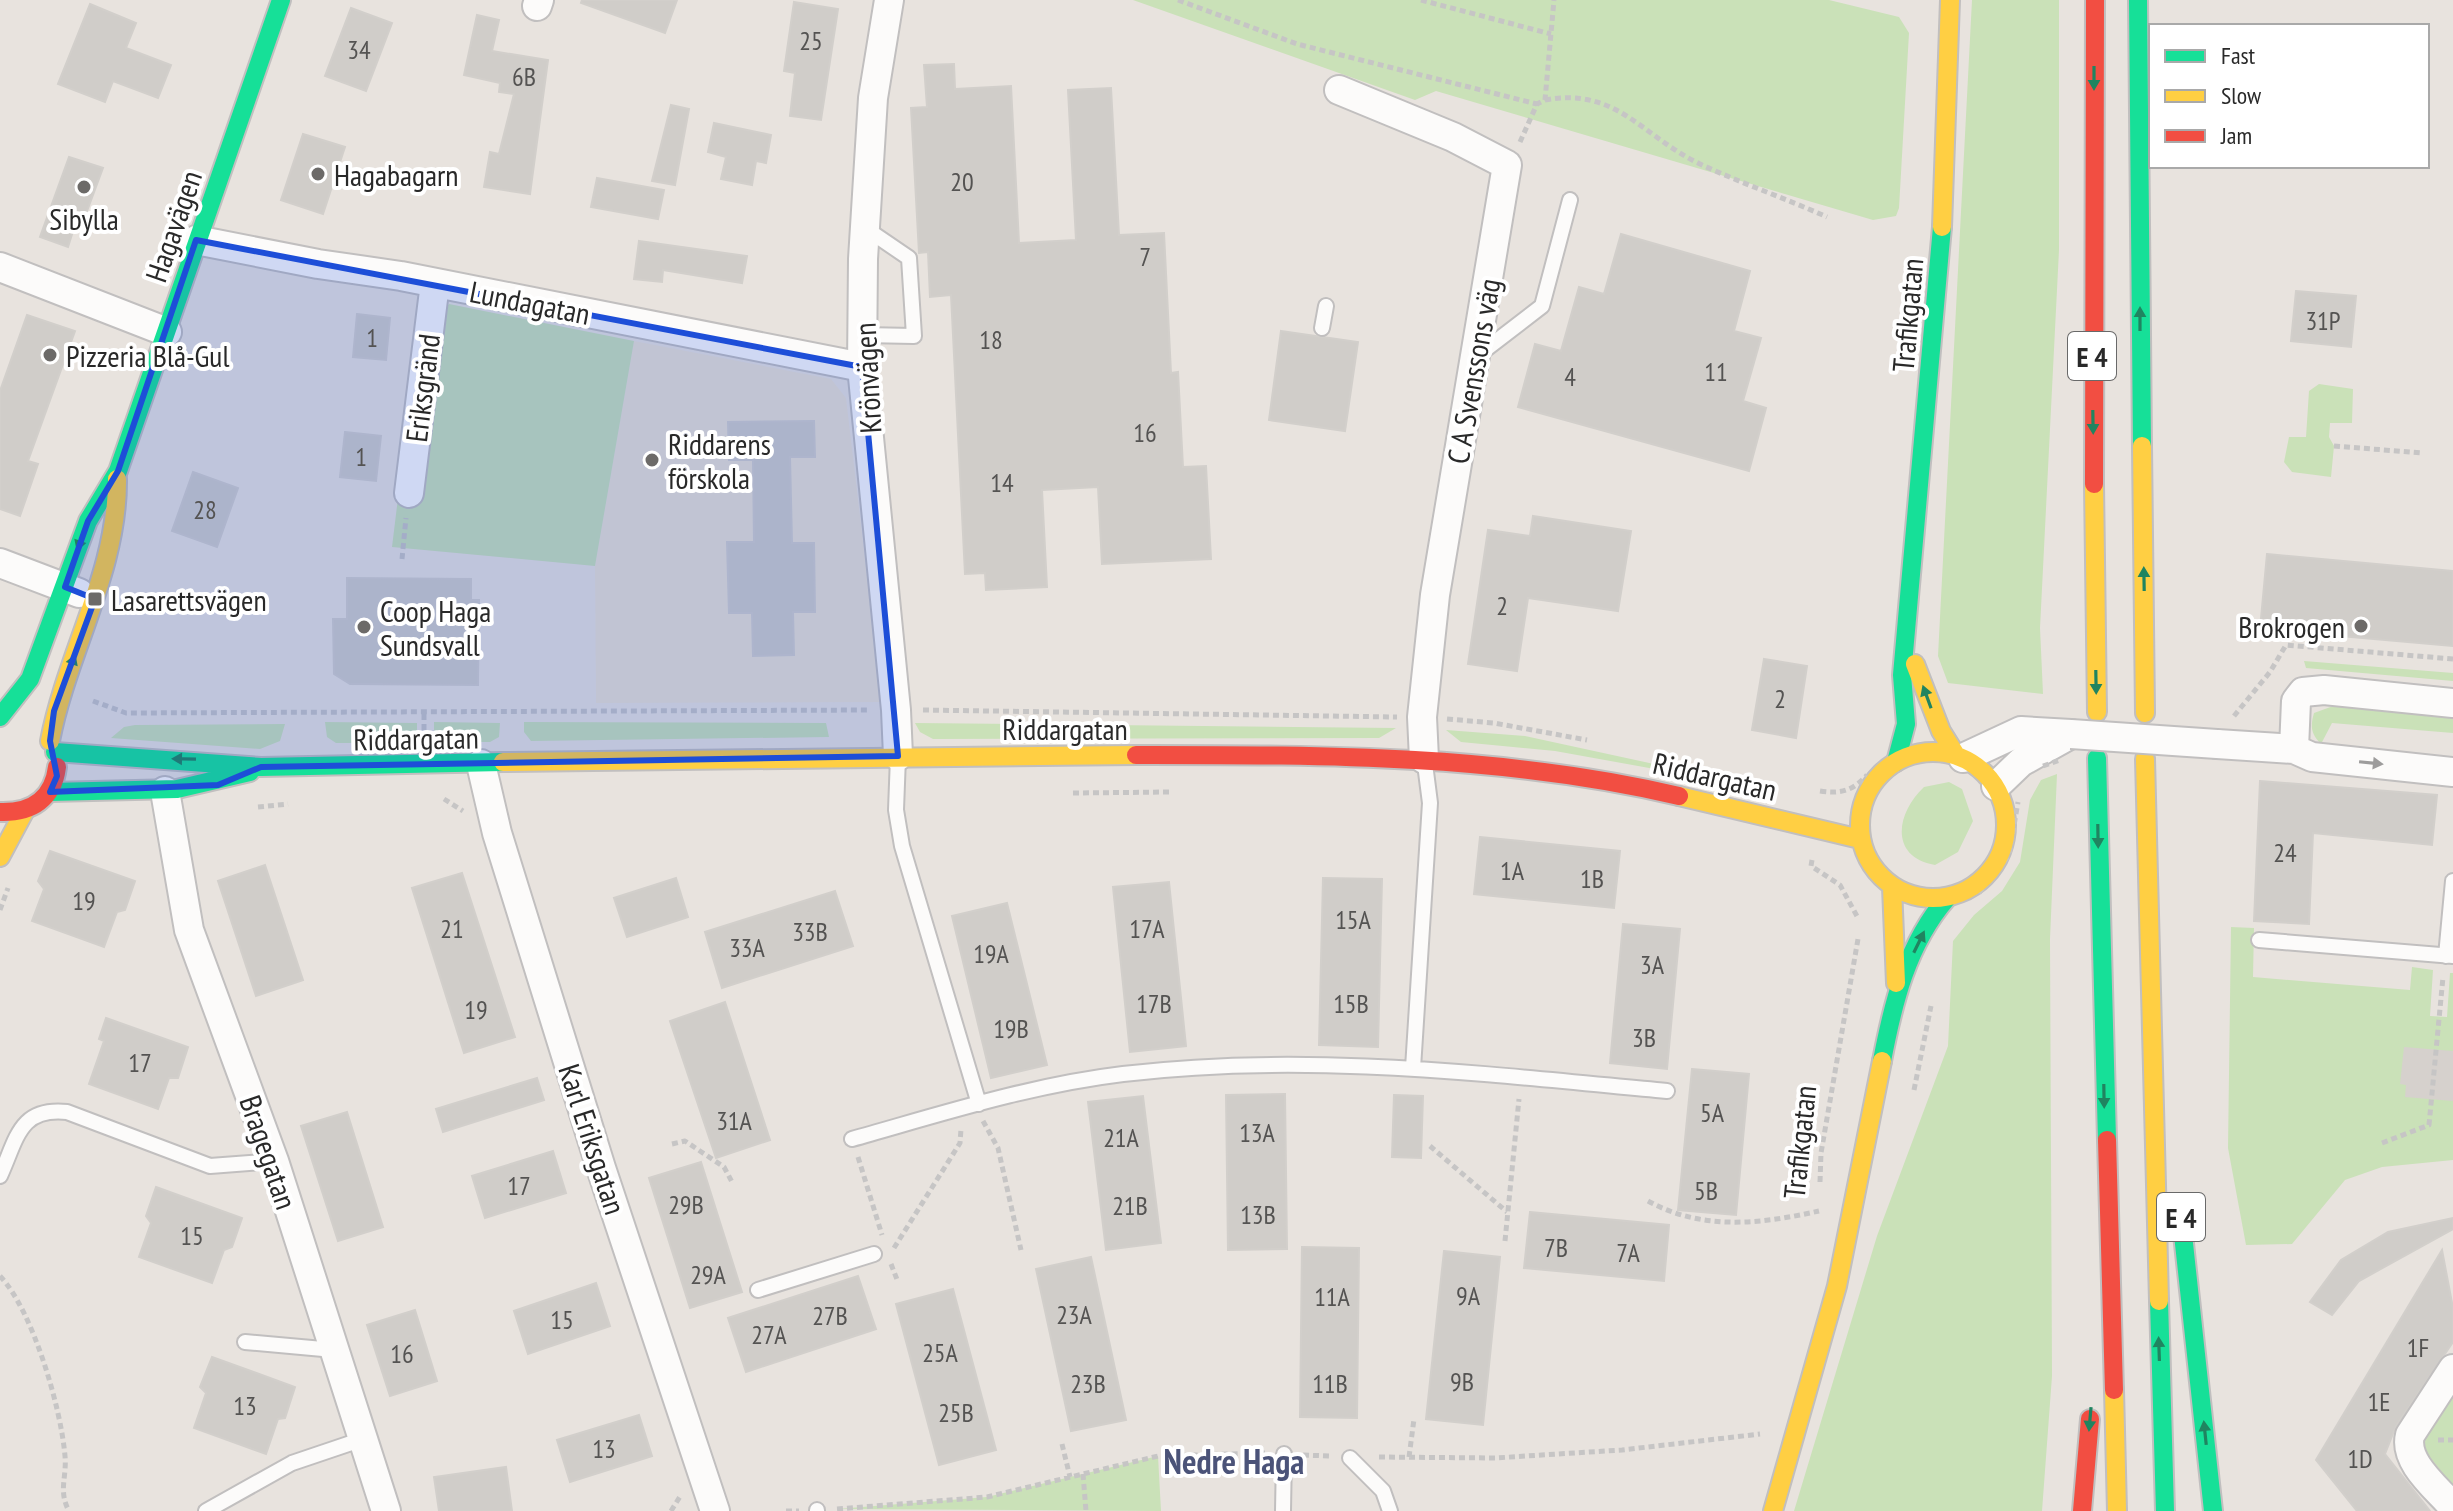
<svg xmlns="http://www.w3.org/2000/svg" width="2453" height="1511" font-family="'PT Sans Narrow',sans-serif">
<rect width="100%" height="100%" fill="#e8e3de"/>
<path fill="#eae2d3" d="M634,341l197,38 15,19 36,304 -286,1 -1,-137z"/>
<path fill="#cae1b8" d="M1133,0h696l70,17 10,16 -10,175 -3,8 -23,4 -437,-129 -21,9z
M1972,0h87v250l-19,378 3,66 -95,-11 -10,-27z
M449,304l185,37 -39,225 -203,-19 6,-49 42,-183z
M2319,384l34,5 -1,34h-22l-1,14 5,9 -3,31 -39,-5 -8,-10 5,-25h17l3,-46z
M2304,661l149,12v8l-147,-13z
M2336,705l117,9v19l-121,-10 -11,21c-10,-10 -11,-17 -7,-31z
M325,722l92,1v20h-81l-9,-6z
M434,722l66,1 -1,14 -9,5h-56z
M524,722l302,1 3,14 -298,4 -7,-9z
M915,723l481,5 -17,10 -446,1 -13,-7z
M285,724l-5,17 -20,8 -149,-11 13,-11 11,-2z
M1446,730l79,6 175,38 -1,3 -144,-26 -94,-9z
M2057,774l-7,165 2,437 -10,135h-248l83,-275 71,-190 5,-105 21,-26 28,-24 18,-29 10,-62 11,-20z
M1949,782l13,7 11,32 -15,31 -23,13c-46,-8 -39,-52 -11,-78z
M2231,927l23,1 -1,49 157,13 2,-23 21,3 -3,46 17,1 3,-44h3v187l-71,7 -37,13 -53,64 -46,1 -18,-97z
M2453,1384v102l-29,-36 -1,-10z
M1158,1456l3,55 -324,-2 150,-12z"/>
<path fill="#d6d1cd" d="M2404,1047l49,4v50l-48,-4 1,-12 -6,-1z"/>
<path fill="#d0cdc9" stroke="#d2cfcb" stroke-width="2" d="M582,0h95l-12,33 -84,-30z
M794,2l44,7 -17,111 -31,-4 5,-43 -11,-2z
M90,4l46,19 -10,25 45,17 -13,33 -45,-17 -8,21 -47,-18z
M351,8l41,15 -26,68 -41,-15z
M477,15l22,5 -7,31 56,9 -18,134 -46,-7 6,-35 9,2 15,-60 -15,-2 1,-9 -36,-8z
M954,64l1,25 56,-3 8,157 57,-3 -8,-150 43,-2 8,147 45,-2 7,140 7,-1 5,95 23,-1 5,93 -109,5 -4,-77 -56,3 5,97 -61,3 -1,-17 -20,1 -14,-279 -21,2 -2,-45 -9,1 -8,-145 16,-1 -3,-42z
M671,105l18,4 -14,76 -23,-4z
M714,123l57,12 -5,28 -10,-2 -4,24 -31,-6 5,-22 -18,-5z
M303,134l42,13 -22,67 -42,-14z
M69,157l34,11 -23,62 -6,-2 -6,19 -28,-10z
M597,178l67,12 -6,29 -67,-12z
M1621,234l129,37 -16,60 27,7 -18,63 23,7 -17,63 -231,-64 17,-63 26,7 18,-64 25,7z
M639,241l108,15 -5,27 -79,-13 -1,12 -28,-3z
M2296,291l60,5 -5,51 -60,-6z
M357,314l33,4 -4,42 -33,-3z
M27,315l48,16 -47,130 10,3 -18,52 -20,-7v-118z
M1281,331l77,11 -13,89 -76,-11z
M814,421l1,36h-25l2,86h22l1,69h-22l1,43 -41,1 -1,-43h-23l-2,-71h27l-1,-82h-24l-1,-38z
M345,432l36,4 -5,45 -36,-4z
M193,472l45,16 -21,59 -45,-16z
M1533,516l98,15 -13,80 -90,-13 -11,73 -49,-7 20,-134 42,6z
M2267,554l186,17v75l-193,-17z
M347,578l124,1v21h8l-1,85 -128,-1 -16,-10 -1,-55h14z
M1764,659l43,7 -11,72 -44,-8z
M2260,781l177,14 -5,50 -119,-12 -4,91 -55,-3z
M1480,837l140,14 -6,57 -140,-14z
M50,851l85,30 -10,29 -8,2 -13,35 -72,-26 12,-32 -6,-8z
M265,865l38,115 -47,16 -38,-115z
M462,873l53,164 -51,16 -52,-165z
M676,878l12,39 -61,20 -13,-39z
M1323,878l59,1 -4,168 -59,-2z
M1169,882l17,164 -56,6 -17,-165z
M835,891l18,55 -131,42 -17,-56z
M1007,903l40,162 -56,13 -39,-162z
M1623,924l57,5 -13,140 -57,-6z
M725,1002l45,138 -54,18 -46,-137z
M106,1018l82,29 -10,31h-9l-11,31 -69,-25 15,-43 -5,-2z
M1692,1069l57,5 -13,141 -58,-5z
M537,1078l7,22 -101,32 -7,-23z
M1285,1094l2,155 -59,1 -2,-155z
M1394,1095l29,1 -2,62 -29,-1z
M1143,1096l18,147 -55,7 -18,-148z
M347,1112l36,115 -45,14 -37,-115z
M553,1151l13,42 -81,25 -13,-42z
M701,1162l41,130 -52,16 -41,-130z
M156,1187l86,31 -10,29 -8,3 -12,33 -73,-26 12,-34 -5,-7z
M1530,1212l139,13 -5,56 -140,-13z
M2453,1218v11l-94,52 -27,34 -22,-13 31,-42 47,-28z
M1302,1247l57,1 -2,170 -57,-1z
M2442,1250l11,58v34l-57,84 -11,28 45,57h-73l-41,-51z
M1444,1251l56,6 -17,168 -57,-6z
M1091,1257l35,163 -55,11 -35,-162z
M858,1276l18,53 -130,43 -18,-54z
M596,1283l14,43 -82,28 -14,-43z
M953,1289l43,161 -57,15 -43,-161z
M415,1310l22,71 -47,15 -23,-71z
M212,1357l83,30 -10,31 -7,1 -12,35 -72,-26 12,-35 -6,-6z
M639,1415l13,41 -82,26 -13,-42z
M506,1467l6,44h-73l-5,-34z"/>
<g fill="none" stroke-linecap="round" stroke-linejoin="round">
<defs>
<path id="lane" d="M1322,328l4,-22
M863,335l51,1 -5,-78 -44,-30
M1477,356l65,-50 28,-106
M898,757l-2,53 6,36 77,258
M2259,940l194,16
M2446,956l7,-75
M1413,1068l17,-265 -5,-39
M852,1139c89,-25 179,-54 271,-65 182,-22 362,0 544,17
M0,1176c17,-37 19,-69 67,-64l143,54 64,-5
M758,1290l116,-36
M245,1342l89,8
M1350,1458l33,33 7,20
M817,1510v1
M206,1511l86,-48 71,-24
M1283,1511l1,-57"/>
<path id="street" d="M889,0l-16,98 -10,161 -1,108 34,343 2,46
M537,6l2,-6
M1339,90l114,47 54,28 -72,430 -13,122 2,42
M196,240l122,24 83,12 461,91
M0,267l167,65
M409,493l26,-210
M0,563l79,30
M2217,744l77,5 2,-48 7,-9 21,-2 129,13
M2294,749l18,8 141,15
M1963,758l58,-27 50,3
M481,764l16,69 104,335 114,343
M1996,786l25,-24 50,-28
M165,791l24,139 85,231 112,350
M2453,1369l-43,66c-7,27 27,53 43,72"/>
<path id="fast" d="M2138,0l4,446
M0,717l30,-38 58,-158 30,-50 163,-471
M55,752l206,15 242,-5
M2097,758l10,382
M1896,762l10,-38 -4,-49 40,-448
M50,792l127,-3 73,-17
M1882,1061c11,-58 25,-117 65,-163
M2181,1216l32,295
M2159,1301l6,210"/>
<path id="slow" d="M1942,227l8,-227
M2142,446l3,267
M2094,484l3,228
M1915,664l26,67 15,24
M50,741c17,-89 68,-170 67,-262
M1860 825a73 73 0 1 1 146 0a73 73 0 1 1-146 0Z
M2145,759l14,542
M503,762l633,-7
M1679,796l181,43
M0,857l24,-45
M1892,887l4,96
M2114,1390l3,121
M1773,1511l64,-225 45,-225"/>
<path id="jam" d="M2094,484l1,-484
M1136,755c182,0 364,-1 543,41
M0,812c32,1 53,-13 57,-45
M2107,1140l7,250
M2082,1511l8,-92"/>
</defs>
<use href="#lane" stroke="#c1bfbf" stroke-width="18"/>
<use href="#street" stroke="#c1bfbf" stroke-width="32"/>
<use href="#fast" stroke="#c1bfbf" stroke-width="22"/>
<use href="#slow" stroke="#c1bfbf" stroke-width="22"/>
<use href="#jam" stroke="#c1bfbf" stroke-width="22"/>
<path stroke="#c6c5c5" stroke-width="5" stroke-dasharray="6 4" stroke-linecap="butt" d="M1178,0l119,44 240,60
M1421,0l130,34
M1545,100c71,-13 96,35 153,63 42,20 87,35 129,54
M1520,142l17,-38 8,-4 9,-100
M2334,446l89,7
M402,559l4,-41
M93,701l33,12 743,-3
M923,710l474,7
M2234,716l36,-44 16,-27 167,14
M1447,719l47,4 93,17
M424,730v-19
M1820,791c20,3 33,0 47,-16
M1073,793l98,-1
M444,799l19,12
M258,807l30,-3
M1812,860l-1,6 29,19 18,33
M1979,893l30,-38 9,-53
M0,910l8,-22
M1914,1090l17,-84
M983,1121l15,27 23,102
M2382,1143l47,-18 14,-148
M672,1144l13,-3 39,26 8,15
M1430,1146l77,66
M858,1157l24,78
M1820,1182l1,-29 37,-214
M1648,1201c54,30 113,23 171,10
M1505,1241l14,-142
M894,1248l66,-105 1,-14
M891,1264l7,18
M0,1276c33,35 61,132 65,180 2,21 -7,35 4,55
M2438,1440h15
M1062,1444l8,33
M1303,1455l26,1
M1379,1457l116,1 127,-8 138,-16
M1409,1457l5,-38
M1083,1474l3,37
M837,1509l150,-12 171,-41 107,-3
M671,1511l10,-16
M786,1511h13"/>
<use href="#lane" stroke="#fcfbfa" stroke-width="14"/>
<use href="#street" stroke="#fcfbfa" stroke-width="28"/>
<use href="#fast" stroke="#16e098" stroke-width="18"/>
<use href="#slow" stroke="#ffcf43" stroke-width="18"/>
<use href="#jam" stroke="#f24e42" stroke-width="18"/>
<defs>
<path id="street-bridge" d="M2071,734l146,10"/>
</defs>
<use href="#street-bridge" stroke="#c1bfbf" stroke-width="32" stroke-linecap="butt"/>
<path stroke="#c6c5c5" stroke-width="5" stroke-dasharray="6 4" stroke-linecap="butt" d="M2043,766l17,-6"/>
<use href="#street-bridge" stroke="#fcfbfa" stroke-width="28"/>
</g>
<defs><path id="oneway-solid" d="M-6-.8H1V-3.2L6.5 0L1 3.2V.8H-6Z" transform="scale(2)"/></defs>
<g fill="#208460">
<use href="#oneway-solid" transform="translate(2094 78) rotate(90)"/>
<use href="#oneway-solid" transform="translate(2140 319) rotate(-90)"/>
<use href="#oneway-solid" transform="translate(2093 422) rotate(89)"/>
<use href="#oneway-solid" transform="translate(81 539) rotate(109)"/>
<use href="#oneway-solid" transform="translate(2144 579) rotate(-91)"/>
<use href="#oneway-solid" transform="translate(71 666) rotate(-70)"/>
<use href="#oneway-solid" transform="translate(2096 682) rotate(89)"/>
<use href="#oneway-solid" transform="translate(1927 697) rotate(-110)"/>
<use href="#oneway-solid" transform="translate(184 759) rotate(-179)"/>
<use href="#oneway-solid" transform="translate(2098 836) rotate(89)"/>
<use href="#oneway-solid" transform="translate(1919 942) rotate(-64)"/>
<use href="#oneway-solid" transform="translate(2104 1096) rotate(89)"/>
<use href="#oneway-solid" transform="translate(2159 1349) rotate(-92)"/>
<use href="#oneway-solid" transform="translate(2090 1419) rotate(95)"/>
<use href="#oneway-solid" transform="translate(2205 1433) rotate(-96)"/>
</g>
<use fill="#9d9c9c" href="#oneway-solid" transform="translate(2371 763) rotate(6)"/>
<path fill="#1d4ed8" fill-opacity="0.2" stroke="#1d4ed8" stroke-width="6" stroke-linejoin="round" d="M196,240l666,127 36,389 -637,11 -43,18 -168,7 7,-16 -7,-35 4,-30 41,-112 -30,-12 23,-66 30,-50z"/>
<g fill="#6c6a68" stroke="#fff" stroke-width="3">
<circle cx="318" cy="174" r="8"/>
<circle cx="84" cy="187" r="8"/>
<circle cx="50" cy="355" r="8"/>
<circle cx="652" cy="460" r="8"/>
<rect x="87" y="591" width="16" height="16" rx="4"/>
<circle cx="2361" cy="626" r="8"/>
<circle cx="364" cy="627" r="8"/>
</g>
<g text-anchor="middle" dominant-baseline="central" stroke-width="8" stroke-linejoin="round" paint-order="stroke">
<g font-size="26" fill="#545352">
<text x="811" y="40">25</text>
<text x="359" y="49">34</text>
<text x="524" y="76">6B</text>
<text x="962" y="181">20</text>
<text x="1145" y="256">7</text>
<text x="2323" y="320">31P</text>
<text x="372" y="337">1</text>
<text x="991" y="339">18</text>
<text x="1716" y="371">11</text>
<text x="1570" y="376">4</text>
<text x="1145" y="432">16</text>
<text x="361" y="456">1</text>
<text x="1002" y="482">14</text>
<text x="205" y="509">28</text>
<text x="1502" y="605">2</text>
<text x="1780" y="698">2</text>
<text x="2285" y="852">24</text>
<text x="1512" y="870">1A</text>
<text x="1592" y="878">1B</text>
<text x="84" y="900">19</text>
<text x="1353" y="919">15A</text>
<text x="452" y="928">21</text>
<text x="1147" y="928">17A</text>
<text x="810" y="931">33B</text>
<text x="747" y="947">33A</text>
<text x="991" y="953">19A</text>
<text x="1652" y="964">3A</text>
<text x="1154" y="1003">17B</text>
<text x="1351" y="1003">15B</text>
<text x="476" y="1009">19</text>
<text x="1011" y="1028">19B</text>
<text x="1644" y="1037">3B</text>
<text x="140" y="1062">17</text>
<text x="1712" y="1112">5A</text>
<text x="734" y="1120">31A</text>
<text x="1257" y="1132">13A</text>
<text x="1121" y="1137">21A</text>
<text x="519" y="1185">17</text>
<text x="1706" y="1190">5B</text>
<text x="686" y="1204">29B</text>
<text x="1130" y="1205">21B</text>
<text x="1258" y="1214">13B</text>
<text x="192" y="1235">15</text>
<text x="1556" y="1247">7B</text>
<text x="1628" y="1252">7A</text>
<text x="708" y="1274">29A</text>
<text x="1468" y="1295">9A</text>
<text x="1332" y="1296">11A</text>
<text x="1074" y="1314">23A</text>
<text x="830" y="1315">27B</text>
<text x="562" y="1319">15</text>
<text x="769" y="1334">27A</text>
<text x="2418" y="1347">1F</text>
<text x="940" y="1352">25A</text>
<text x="402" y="1353">16</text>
<text x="1462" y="1381">9B</text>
<text x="1088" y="1383">23B</text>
<text x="1330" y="1383">11B</text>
<text x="2379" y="1401">1E</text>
<text x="245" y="1405">13</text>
<text x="956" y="1412">25B</text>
<text x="604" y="1448">13</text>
<text x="2360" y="1458">1D</text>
</g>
<g fill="#fff" stroke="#696969" stroke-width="2">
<rect x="2068" y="332" width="48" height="48" rx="6"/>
<rect x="2157" y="1193" width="48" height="48" rx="6"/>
</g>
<g font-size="28" font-weight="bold" fill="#292929">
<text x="2092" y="356">E 4</text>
<text x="2181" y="1217">E 4</text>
</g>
<g font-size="30" fill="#292929" stroke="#fff" text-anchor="start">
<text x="334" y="174">Hagabagarn</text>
<text x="84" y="218" text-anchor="middle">Sibylla</text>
<text x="66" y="355">Pizzeria Blå-Gul</text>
<text x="668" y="443">Riddarens<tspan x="668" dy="34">förskola</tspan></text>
<text x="111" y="599">Lasarettsvägen</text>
<text x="380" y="610">Coop Haga<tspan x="380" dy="34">Sundsvall</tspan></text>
<text x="2345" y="626" text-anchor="end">Brokrogen</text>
</g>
<g font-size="30" fill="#292929" stroke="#fff">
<text transform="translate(173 226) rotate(-71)">Hagavägen</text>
<text transform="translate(530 302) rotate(11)">Lundagatan</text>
<text transform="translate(1907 315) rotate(-85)">Trafikgatan</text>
<text transform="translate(1473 371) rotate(-80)">C A Svenssons väg</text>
<text transform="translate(867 378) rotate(-93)">Krönvägen</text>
<text transform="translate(422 388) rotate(-83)">Eriksgränd</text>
<text x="1065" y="728">Riddargatan</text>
<text transform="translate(416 738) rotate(-1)">Riddargatan</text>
<text transform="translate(1715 776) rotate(13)">Riddargatan</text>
<text transform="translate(593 1139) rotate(72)">Karl Eriksgatan</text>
<text transform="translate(1799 1142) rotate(-84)">Trafikgatan</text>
<text transform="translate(269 1152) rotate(71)">Bragegatan</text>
</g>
<g font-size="34" font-weight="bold" fill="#4b5378" stroke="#fff">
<text x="1234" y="1461">Nedre Haga</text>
</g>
</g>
<rect x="2149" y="24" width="280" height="144" fill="#ffffff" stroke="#a9a9a9" stroke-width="2"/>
<rect x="2165" y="50" width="40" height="12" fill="#16e098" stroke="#a9a9a9" stroke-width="2"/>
<text x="2221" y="64" font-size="24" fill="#292929">Fast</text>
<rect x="2165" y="90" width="40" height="12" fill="#ffcf43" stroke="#a9a9a9" stroke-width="2"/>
<text x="2221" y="104" font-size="24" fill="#292929">Slow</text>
<rect x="2165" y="130" width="40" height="12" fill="#f24e42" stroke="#a9a9a9" stroke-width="2"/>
<text x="2221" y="144" font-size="24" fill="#292929">Jam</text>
</svg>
